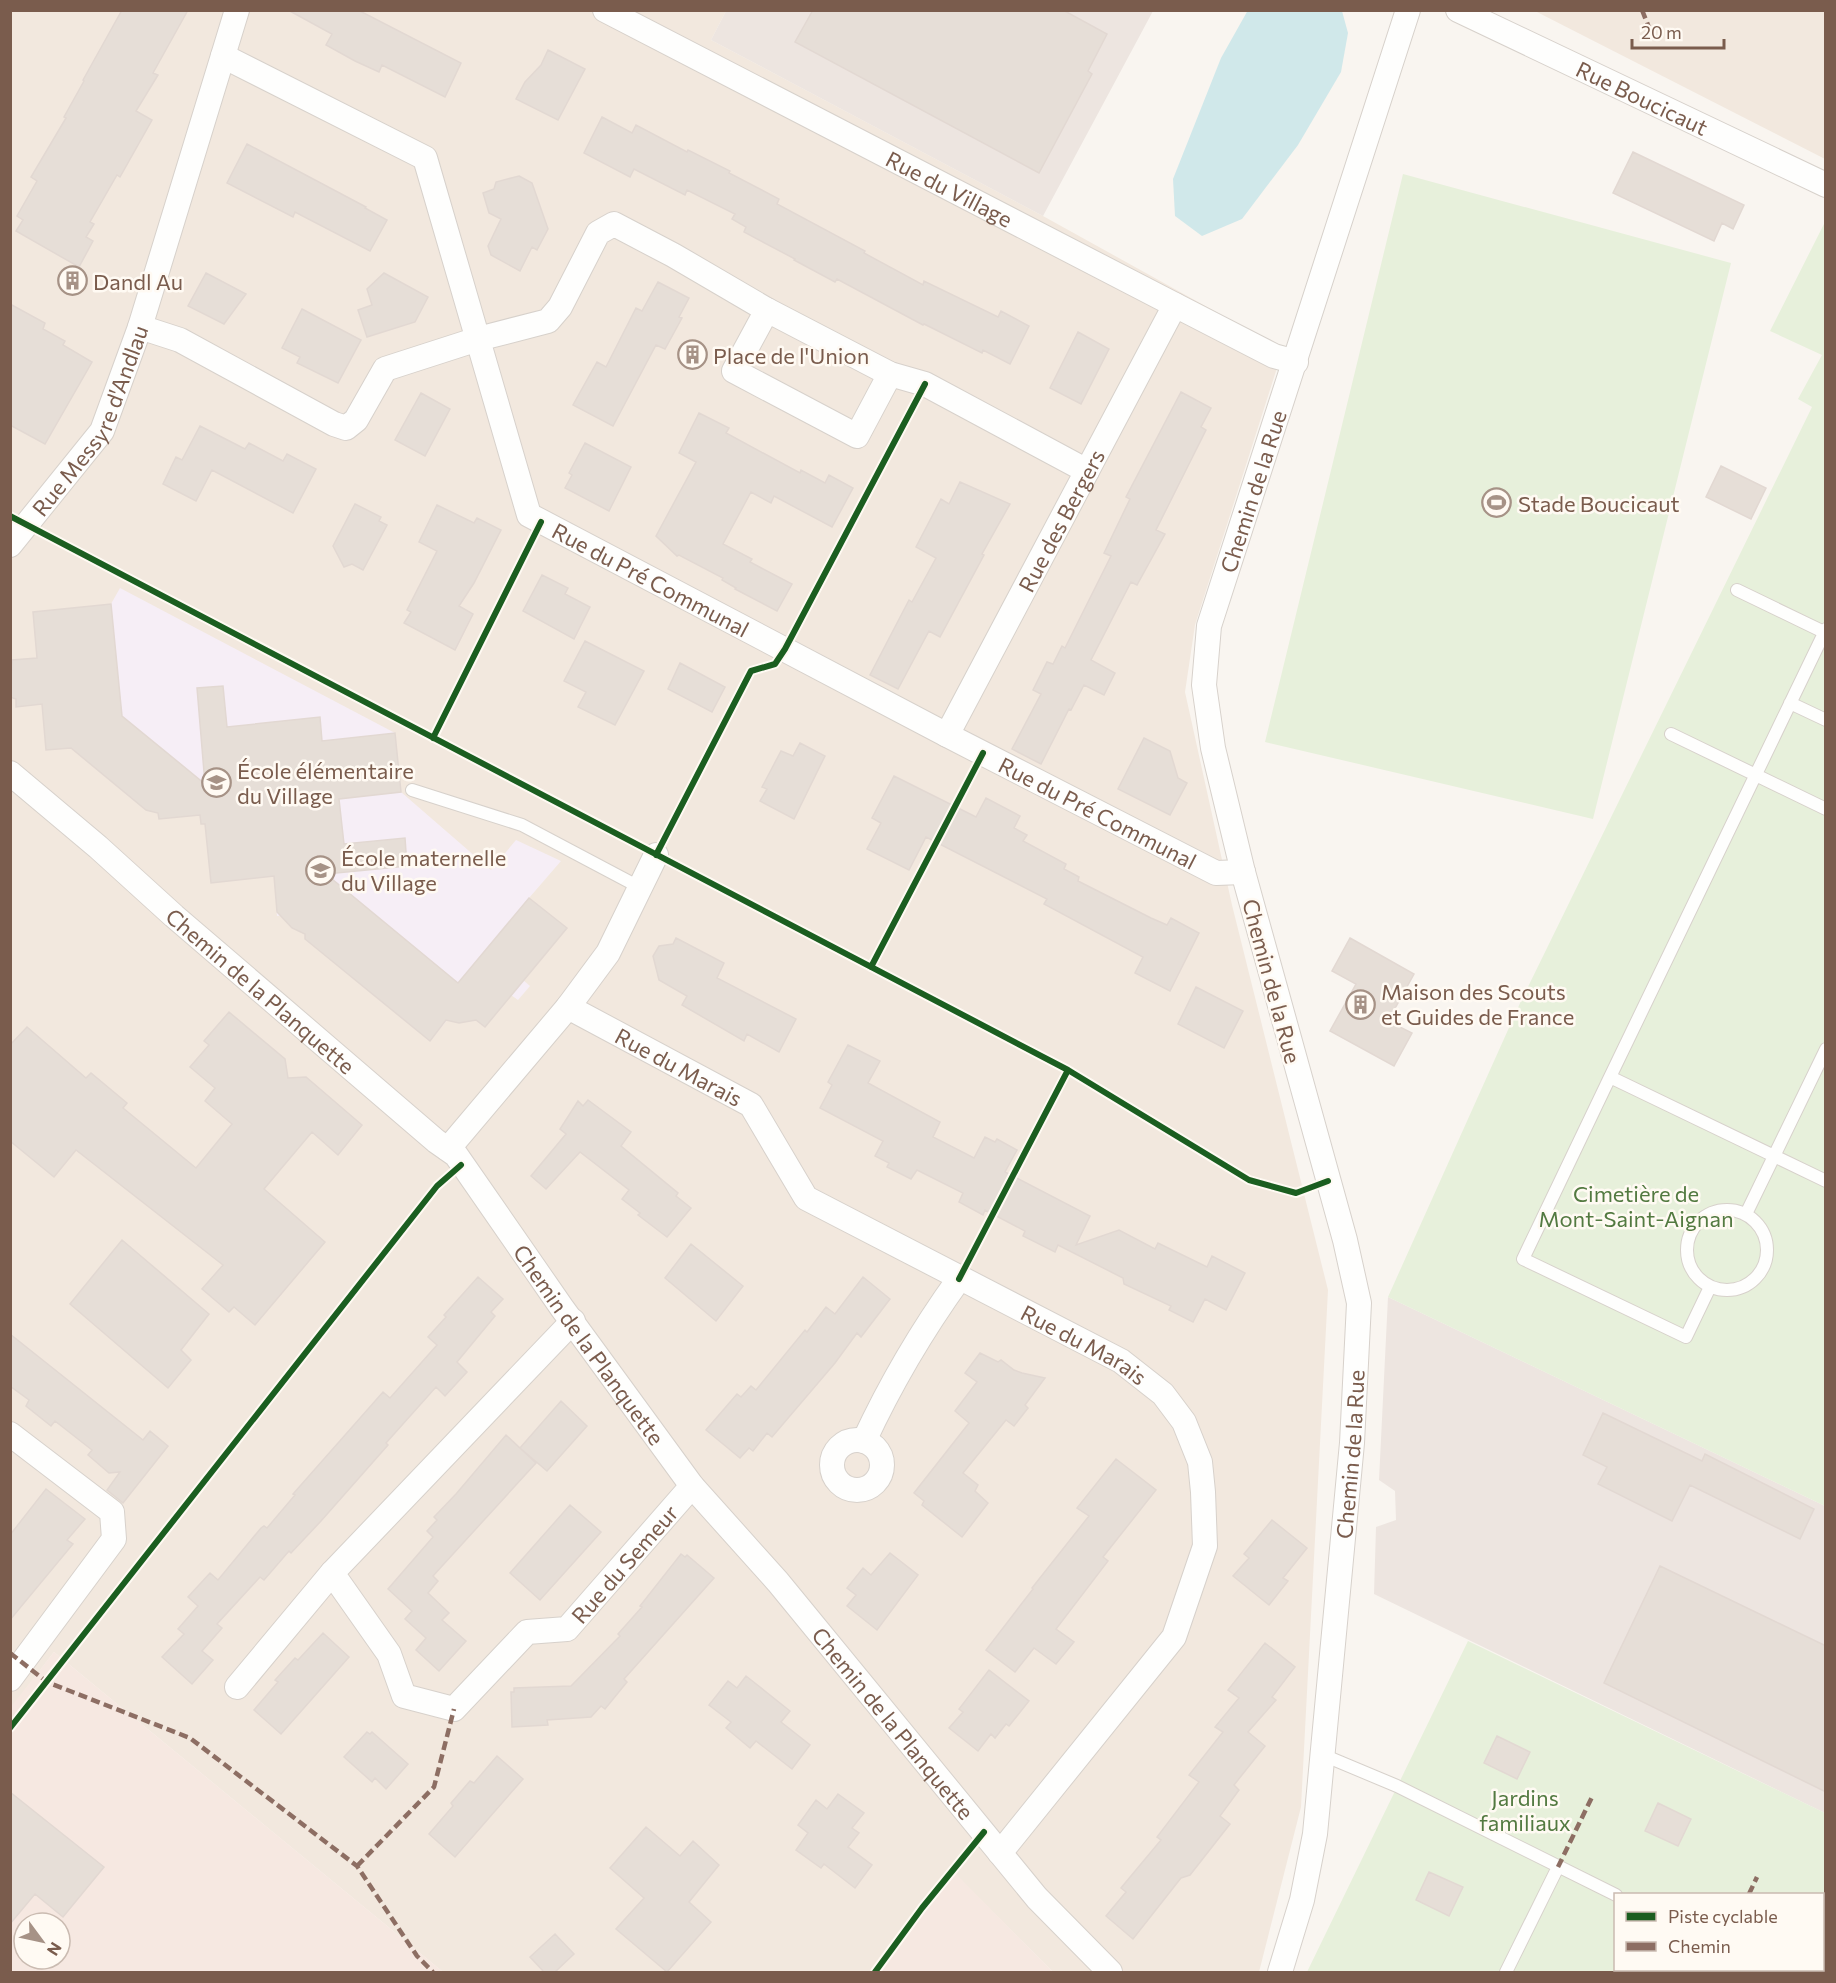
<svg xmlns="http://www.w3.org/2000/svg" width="1836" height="1983" font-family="Commissioner,sans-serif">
<rect width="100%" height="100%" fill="#f9f5f0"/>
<path fill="#f2e8de" d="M11,11h715l-15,29 332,176 240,133 -88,276 -10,67 47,213 96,385 -27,517 -42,165h-206l-100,-100 -77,100h-433l-389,-320 -43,56z
M1535,11h290v148z"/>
<path fill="#f6e8e1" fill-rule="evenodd" d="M54,1652l389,320h-432l-1,-264zM24,1923h36v36h-36z
M953,1871l100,101h-177z"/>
<path fill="#ede5e0" d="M726,11h427l-110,205 -332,-176z
M1388,1297l437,209v307l-451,-219 2,-67 20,-7 -1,-29 -16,-11z"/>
<path fill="#f6eef6" d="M120,588l275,145 6,59 90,78 25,-30 45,21 -32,37 38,30 -44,52 7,6 -12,14 -7,-5 -47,27h-10l-6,-3 -18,22 -125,-102v-9l-13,-2 -4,-4 -3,-9 -8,1 -3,-43 -49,-51 -24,2 -1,-9 -41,4 -1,-8 -12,-1 -5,-4 -2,-9 -8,1 -60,-50 51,-32 -11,-112z"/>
<path fill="#e7f0db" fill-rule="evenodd" d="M1403,174l328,89 -138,556 -328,-77z
M1825,222v1284l-437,-209 133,-296 291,-594 -14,-8 24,-44 -52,-24z
M1468,1641l357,172v159h-518zM1616,1894h206v76h-206z"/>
<path fill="#d0e8ea" d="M1248,10l94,1 6,22 -7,39 -43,73 -56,74 -40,17 -27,-20 -2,-37 48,-121z"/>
<path fill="#e6ded7" stroke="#e2d8d2" stroke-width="1.5" d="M122,10h66l-35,63 5,2 -22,36 16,9 -32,57 -3,-2 -27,47 4,2 -8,13 7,4 -14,26 -63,-36 7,-11 -6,-4 20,-35 -6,-4 35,-59 -2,-1 20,-36 -1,-1z
M288,10h70l103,53 -16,34 -63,-32 -3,7 -24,-11 -29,-16 6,-11z
M813,10h250l44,24 -19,37 4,3 -53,99 -244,-131z
M548,50l37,19 -27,51 -42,-21 9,-17 16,-17z
M602,117l30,16 4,-8 51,27 1,-2 42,21 -1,2 50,26 -2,5 88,47 -1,2 59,32 1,-4 74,36 3,-6 28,15 -19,38 -27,-14 -1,3 -58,-29 -1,1 -86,-46 -2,3 -41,-22 1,-1 -51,-27 2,-5 -14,-8 3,-5 -48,-24 -2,5 -51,-26 -4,8 -46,-24z
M247,144l119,63 -1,1 22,12 -17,31 -75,-39 -2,5 -66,-34z
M1633,152l111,53 -11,24 -11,-6 -8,18 -101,-48z
M519,176l13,7 16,46 -11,21 -5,-3 -12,24 -29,-16 -3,-9 13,-27 -12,-6 -6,-20 11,-4 2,-7z
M206,273l40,21 -22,30 -36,-18z
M384,273l44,24 -13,25 -48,15 -9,-27 14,-5 -5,-16z
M658,282l31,16 -10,19 3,1 -17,31 -9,-4 -43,81 -40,-21 24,-43 9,5 30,-59 6,3z
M10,304l35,19 -2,6 22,12 -2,4 29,17 -47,82 -35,-19z
M302,309l59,31 -23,43 -41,-20 3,-6 -18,-9z
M1078,332l31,17 -28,55 -31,-16z
M1181,392l30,16 -10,19 5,3 -50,100 9,4 -28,51 -6,-3 -40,78 24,13 -11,22 -20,-10 -13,25 -2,-1 -28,55 -29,-15 29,-55 -8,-4 14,-28 6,2 9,-18 3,2 46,-92 -7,-3 26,-54 -4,-2z
M421,393l29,16 -25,47 -30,-16z
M699,413l30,15 -3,5 74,40 1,-3 24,13 4,-8 24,13 -21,39 -58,-31 -3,7 -20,-11 -28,52 29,15 -2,3 42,22 -15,27 -42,-22 1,-1 -14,-8 1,-2 -44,-23 -2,1 -21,-20 40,-74 -17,-9z
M200,426l45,23 4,-6 34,18 4,-7 29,15 -23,44 -81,-43 -16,31 -33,-17 13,-27 6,3z
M585,443l46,24 -22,44 -44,-23 7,-13 -3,-2z
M1721,466l45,22 -15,31 -45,-22z
M960,482l50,22 -28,50 2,1 -44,82 -11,-6 -31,58 -28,-14 39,-75 3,2 24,-44 -20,-11 25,-48 8,5z
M355,504l26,13 -2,4 8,4 -24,45 -11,-6 -8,3 -11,-21z
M437,505l37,18 3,-5 24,12 -27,53 -15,23 14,8 -18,36 -51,-27 7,-11 -4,-2 30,-59 -18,-9z
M542,575l26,13 -3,6 25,13 -16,32 -51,-28z
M111,604l11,112 83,68 -8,-96 26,-2 4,41 93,-10 2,24 73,-8 6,59 -62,7 5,45 61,-6 2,28 -81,8 132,109 71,-85 38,30 -82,99 -9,-7 -17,3 -13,-3 -16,21 -125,-102v-5l-13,-6 -15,-16 -3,-36 -63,7 -6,-59h-4l-1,-9 -41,4 -1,-6 -12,-3 -75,-62 -25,2 -4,-46 -26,3v-8l-6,-2 2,-37 25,-2 -4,-46z
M585,641l59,30 -29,54 -37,-18 8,-15 -22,-11z
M680,663l45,24 -13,25 -44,-23z
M1144,738l26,13 8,27 9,5 -17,32 -52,-26z
M800,743l25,13 -31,63 -34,-18 7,-12 -5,-2 19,-36 12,5z
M894,776l82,41 10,-19 34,18 -6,12 13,7 -4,6 43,23 -2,5 15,8 -1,4 73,37 16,7 4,-7 28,15 -29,58 -35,-18 8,-16 -99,-53 3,-5 -121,-62 -17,33 -42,-21 14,-26 -9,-5z
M676,938l48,25 -7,15 79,41 -17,33 -32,-18 -3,7 -62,-36 5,-9 -28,-16 -6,-24 6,-10 14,-2z
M1350,938l64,36 -26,47 24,12 -18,33 -64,-35 26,-47 -24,-13z
M1196,987l47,24 -19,37 -46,-24z
M229,1012l56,47 3,19 18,-1 56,48 -24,30 -26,-23 -48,57 61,53 -70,83 -21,-18 -5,5 -27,-23 21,-24 -147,-115 -22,27 -44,-36v-96l17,-18 59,51 5,-5 36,30 -4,5 73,60 36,-44 -27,-23 10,-13 -25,-21 19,-22 -5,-4z
M848,1045l32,16 -12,22 72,39 -7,15 41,21 11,-21 10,5 2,-3 20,11 -12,22 85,44 -14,29 43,-15 36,19 3,-6 49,24 5,-11 33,17 -19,37 -21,-11 -12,23 -24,-12 2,-4 -47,-22 -1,-6 -65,-33 -3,7 -32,-16 2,-5 -40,-21 -2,5 -24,-13 4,-9 -46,-23 -6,9 -24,-12 2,-4 -14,-7 8,-15 -63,-33 12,-23 -4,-3z
M588,1100l43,32 -10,14 57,47 -2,3 15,12 -24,29 -29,-22 2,-2 -18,-14 7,-9 -49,-38 -34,37 -15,-13 35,-42 -6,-5 18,-28 5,5z
M122,1240l87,74 -28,36 10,10 -23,28 -98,-84z
M691,1244l52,42 -27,35 -51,-43z
M478,1277l25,22 -12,13 4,4 -38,46 10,10 -22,24 -9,-9 -50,56 2,2 -67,76 -30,32 -2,-2 -25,29 -4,-3 -43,47 5,4 -20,23 11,9 -21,24 -30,-27 22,-23 -6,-5 20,-23 -10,-9 22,-24 8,7 43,-52 3,-2 3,2 28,-33 -2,-1 90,-102 7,6 47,-53 -9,-8 18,-20 -2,-2z
M863,1277l27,22 -29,38 -4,-4 -22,30 -63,74 -5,-4 -14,18 -4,-3 -9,10 -34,-28 31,-36 4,3 10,-11 5,4 49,-60 2,2 19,-25 9,7z
M10,1334l133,106 7,-9 18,15 -45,57 -16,-13 13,-18 -11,1 -21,-18 4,-5 -37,-29 -4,5 -25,-20 3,-6 -19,-14z
M980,1353l18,9 3,-2 13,10 8,3 23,5 -20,27 3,3 -14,18 -8,-6 -43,53 15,12 -3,6 13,12 -26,34 -40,-32 2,-4 -10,-8 55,-70 -14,-12 22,-29 -12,-9z
M561,1401l26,25 -40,45 -27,-23z
M1603,1413l99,48 3,-7 109,55 -14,30 -110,-54 -18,36 -74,-37 9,-17 -24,-12z
M506,1435l30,28 -103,113 5,5 -10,12 21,20 -7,7 24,21 -27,30 -23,-21 10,-12 -21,-19 7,-8 -24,-22 45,-52 -6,-6 10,-11 -3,-3 22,-23z
M1116,1459l40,31 -53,67 5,4 -52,68 18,13 -18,22 -22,-16 -19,24 -29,-22 47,-61 -1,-1 57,-72 -12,-8z
M46,1489l39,30 -18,21 6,4 -63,76v-85z
M570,1505l31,27 -61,68 -30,-27z
M1272,1520l35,28 -24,30 5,3 -19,24 -36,-29 16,-18 -5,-4z
M890,1553l28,22 -41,55 -30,-24 9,-11 -9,-7 16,-20 8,7z
M681,1554l4,3 2,-2 27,23 -90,101 3,3 -22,27 -4,-3 -10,11 -44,3 1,5 -36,2 -1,-35h3v-4l57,-2 49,-50 -2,-2 24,-27 -2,-1z
M1660,1566l166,80v146l-222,-109z
M323,1633l26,24 -68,77 -27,-24 24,-28 -3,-2 20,-22 3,2z
M1265,1643l30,24 -23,30 4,3 -28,32 17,14 -31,39 5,5 -19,26 10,8 -40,51 -9,3 -48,61 -27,-23 20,-24 -5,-4 40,-48 -4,-3 42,-55 -10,-7 34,-43 -8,-5 24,-29 -11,-8z
M989,1670l40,31 -20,25 -3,-2 -11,14 -4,-4 -13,17 -29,-23 14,-16 -4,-3z
M746,1676l44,35 -9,11 29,23 -18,24 -36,-28 -6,7 -24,-20 5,-6 -22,-17 19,-24 9,7z
M367,1732l3,2 2,-2 36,32 -22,25 -11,-11 -3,4 -28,-25z
M1497,1736l33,16 -13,27 -33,-16z
M497,1756l26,23 -68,78 -26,-23 24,-28 -2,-3 19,-22 4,2z
M10,1792l94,75 -41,50 -28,-23 -25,30z
M838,1794l26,19 -12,15 7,5 -11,14 24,18 -17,23 -31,-24 -3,4 -25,-18 12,-17 -10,-8 18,-25 11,9z
M1658,1803l33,16 -13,27 -33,-15z
M646,1827l34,29 13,-15 26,24 -30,37 22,20 -44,50 -51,-43 28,-31 -34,-30z
M1429,1872l34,15 -14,29 -33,-16z
M555,1934l19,20 -19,18h-11l-14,-15z"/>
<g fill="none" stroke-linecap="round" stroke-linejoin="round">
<defs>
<path id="lane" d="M1737,590l89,43
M1826,629l-216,448 216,104
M1790,703l36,17
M1671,734l155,75
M412,790l110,35 119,63
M1610,1077l-87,182 163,78 24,-50
M1687 1250a40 40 0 1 1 80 0a40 40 0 1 1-80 0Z
M1746,1214l80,-165
M1323,1755l74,31 219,109
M1767,1970l6,2
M1506,1972l52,-105"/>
<g id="street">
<path id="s1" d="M605,10l570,295 99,51 22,6"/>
<path id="s2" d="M1458,10l368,175"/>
<path id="s3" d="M223,56l202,102 104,357 418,220 269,138 27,-1"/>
<path d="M767,310l-33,61 123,65 33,-62"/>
<path d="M140,327l40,13 154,84 12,4 10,-8 29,-51 93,-30 70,-18 12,-14 38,-74 16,-9 59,31 94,55 123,64 35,10 162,87"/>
<path id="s4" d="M10,545l92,-114 38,-104 97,-317"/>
<path id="s5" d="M947,735l228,-430"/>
<path id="s6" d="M10,773l88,74 76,69 262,225 20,14 106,153 130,178 86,96 259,316 73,74"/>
<path id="s7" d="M568,1007l183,98 55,93 315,163 42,33 21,28 16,40 3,30 2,54 -31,91 -174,216"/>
<path d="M448,1149l120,-142 40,-54 48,-98"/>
<path id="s8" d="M573,1321l-241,252 57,81 15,42 50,13 73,-77 40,-3 125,-143"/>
<path d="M10,1434l102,78 2,27 -104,140"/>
<circle cx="857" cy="1465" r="25"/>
<path d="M864,1441c26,-56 59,-112 95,-162"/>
<path d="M237,1687l95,-114"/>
<path id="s9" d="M1280,1972l22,-72 13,-66 37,-391 7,-140 -14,-63 -102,-368 -30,-124 -9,-63 5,-59 199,-616"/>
</g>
</defs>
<use href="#lane" stroke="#d7d1cb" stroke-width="14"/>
<use href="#street" stroke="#d7d1cb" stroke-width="26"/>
<use href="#lane" stroke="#fefefd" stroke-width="12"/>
<use href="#street" stroke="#fefefd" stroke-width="24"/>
<path stroke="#8d6e63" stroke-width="4.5" stroke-dasharray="9 4.5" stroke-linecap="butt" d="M1642,10l8,20
M10,1653l37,29 143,56 167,128 60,90 16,16
M357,1866l77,-79 20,-78
M1558,1867l34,-70
M1749,1894l8,-17
M1711,1972l1,-2"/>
<defs>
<path id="cycleway" d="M10,516l1058,554 181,110 47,13 32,-12
M433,738l108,-216
M656,855l95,-184 24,-7 10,-15 140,-265
M871,967l112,-214
M959,1279l109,-209
M10,1728l427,-542 24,-21
M875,1972l47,-64 62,-76"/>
</defs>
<use href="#cycleway" stroke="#fffaf3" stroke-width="10"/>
<use href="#cycleway" stroke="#1b5e20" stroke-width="6"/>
</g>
<defs>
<symbol id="building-ring" viewBox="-11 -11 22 22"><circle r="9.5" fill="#fffaf3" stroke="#a69286" stroke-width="1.5"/><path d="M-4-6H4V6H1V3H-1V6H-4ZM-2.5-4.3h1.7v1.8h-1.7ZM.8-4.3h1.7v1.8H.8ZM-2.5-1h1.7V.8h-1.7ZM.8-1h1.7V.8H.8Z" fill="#a69286"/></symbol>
<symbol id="stadium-ring" viewBox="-11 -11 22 22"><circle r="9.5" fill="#fffaf3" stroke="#a69286" stroke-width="1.5"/><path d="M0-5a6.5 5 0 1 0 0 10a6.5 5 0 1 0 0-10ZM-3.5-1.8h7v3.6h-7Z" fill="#a69286"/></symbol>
<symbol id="school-ring" viewBox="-11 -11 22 22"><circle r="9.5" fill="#fffaf3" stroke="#a69286" stroke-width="1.5"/><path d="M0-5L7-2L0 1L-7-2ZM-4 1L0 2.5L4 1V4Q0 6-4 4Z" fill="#a69286"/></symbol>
</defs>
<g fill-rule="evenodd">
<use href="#building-ring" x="56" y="264" width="33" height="33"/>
<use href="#building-ring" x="676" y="338" width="33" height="33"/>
<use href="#stadium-ring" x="1480" y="486" width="33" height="33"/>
<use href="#school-ring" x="200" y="766" width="33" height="33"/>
<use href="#school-ring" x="304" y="854" width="33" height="33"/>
<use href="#building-ring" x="1344" y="988" width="33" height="33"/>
</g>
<g text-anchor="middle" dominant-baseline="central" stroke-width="5" stroke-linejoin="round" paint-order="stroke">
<g font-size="22" fill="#7a5c4d" stroke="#fffaf3">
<text stroke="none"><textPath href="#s2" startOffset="204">Rue Boucicaut</textPath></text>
<text stroke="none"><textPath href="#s1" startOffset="388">Rue du Village</textPath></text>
<text stroke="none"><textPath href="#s4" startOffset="150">Rue Messyre d'Andlau</textPath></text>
<text stroke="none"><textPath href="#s9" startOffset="1514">Chemin de la Rue</textPath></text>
<text stroke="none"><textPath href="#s5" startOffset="243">Rue des Bergers</textPath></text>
<text stroke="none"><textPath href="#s3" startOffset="736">Rue du Pré Communal</textPath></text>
<text stroke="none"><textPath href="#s3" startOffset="1240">Rue du Pré Communal</textPath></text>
<text transform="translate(1272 981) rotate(75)">Chemin de la Rue</text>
<text stroke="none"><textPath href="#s6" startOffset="332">Chemin de la Planquette</textPath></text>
<text stroke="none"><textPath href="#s7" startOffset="126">Rue du Marais</textPath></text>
<text stroke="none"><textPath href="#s6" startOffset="819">Chemin de la Planquette</textPath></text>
<text stroke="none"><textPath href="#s7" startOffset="630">Rue du Marais</textPath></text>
<text stroke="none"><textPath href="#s9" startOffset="524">Chemin de la Rue</textPath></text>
<text stroke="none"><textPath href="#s8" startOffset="777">Rue du Semeur</textPath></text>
<text stroke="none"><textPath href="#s6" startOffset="1305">Chemin de la Planquette</textPath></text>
</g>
<g font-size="22" fill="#7a5c4d" stroke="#fffaf3" text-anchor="start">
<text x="93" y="281">Dandl Au</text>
<text x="713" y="355">Place de l'Union</text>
<text x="1518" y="503">Stade Boucicaut</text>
<text x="237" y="770">École élémentaire<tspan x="237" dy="25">du Village</tspan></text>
<text x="341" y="857">École maternelle<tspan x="341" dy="25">du Village</tspan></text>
<text x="1381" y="991">Maison des Scouts<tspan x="1381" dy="25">et Guides de France</tspan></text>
</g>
<g font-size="22" fill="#537a41" stroke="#fffaf3">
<text x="1636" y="1193">Cimetière de<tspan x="1636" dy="25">Mont-Saint-Aignan</tspan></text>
<text x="1525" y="1797">Jardins<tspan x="1525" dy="25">familiaux</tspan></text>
</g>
</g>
<rect width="1836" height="1983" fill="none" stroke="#7a5c4d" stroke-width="24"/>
<rect x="1614" y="1893" width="210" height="78" fill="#fffaf3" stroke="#cabbb1" stroke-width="1.5"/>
<rect x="1626" y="1912" width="30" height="9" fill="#1b5e20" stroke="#cabbb1" stroke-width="1.5"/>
<text x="1668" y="1923" font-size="18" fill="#7a5c4d">Piste cyclable</text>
<rect x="1626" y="1942" width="30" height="9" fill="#8d6e63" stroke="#cabbb1" stroke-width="1.5"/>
<text x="1668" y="1953" font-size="18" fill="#7a5c4d">Chemin</text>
<g transform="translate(42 1941) rotate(123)"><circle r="28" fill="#fffaf3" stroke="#cabbb1" stroke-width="1.5"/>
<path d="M0-4.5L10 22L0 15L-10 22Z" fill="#a69286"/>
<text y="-9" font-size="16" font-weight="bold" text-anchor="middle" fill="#7a5c4d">N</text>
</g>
<path d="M1632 39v9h92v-9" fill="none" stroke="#7a5c4d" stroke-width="3"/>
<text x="1641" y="39" font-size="18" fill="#7a5c4d" stroke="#fffaf3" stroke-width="4.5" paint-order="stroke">20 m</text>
</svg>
